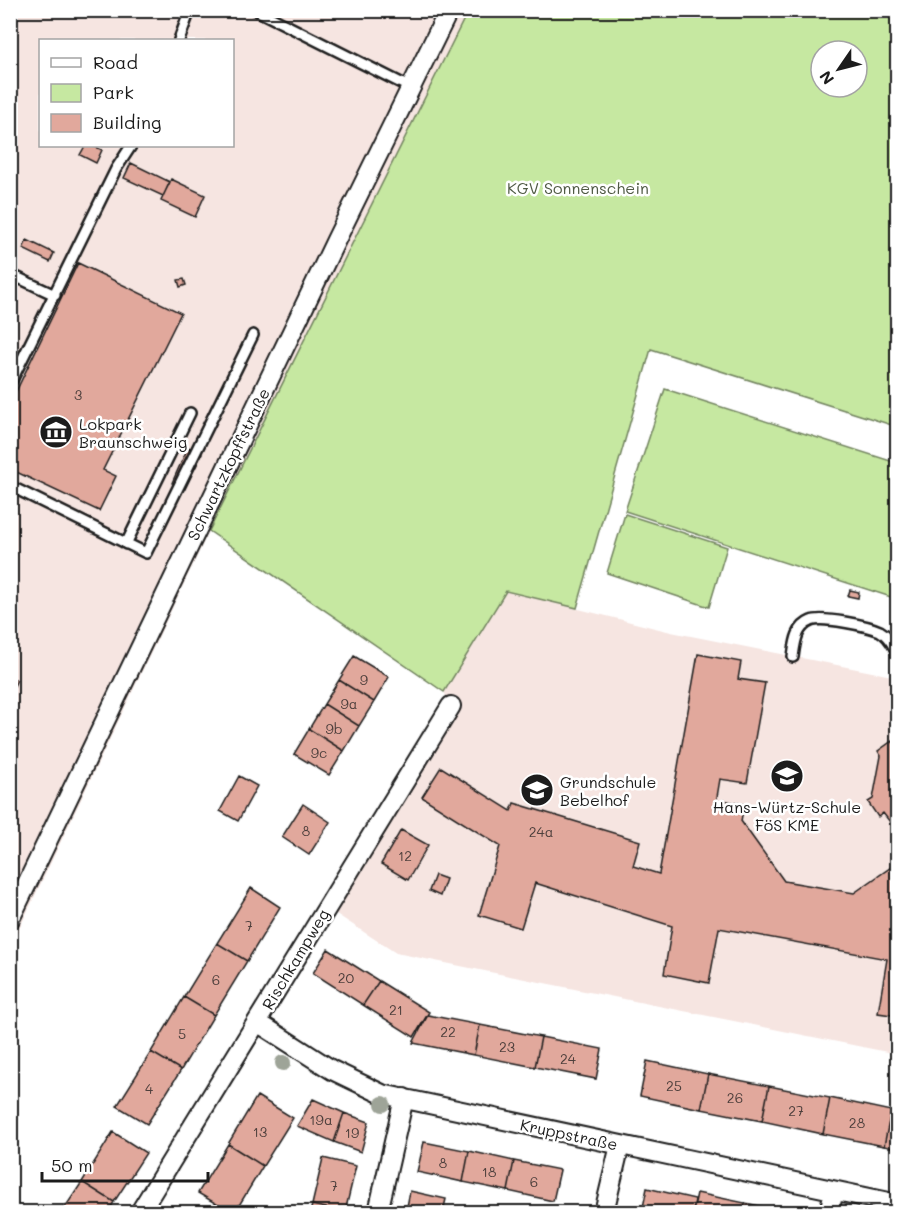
<svg xmlns="http://www.w3.org/2000/svg" width="908" height="1223" font-family="Mali,sans-serif">
<rect width="100%" height="100%" fill="#fff"/>
<filter id="ink" filterUnits="userSpaceOnUse"><feTurbulence type="fractalNoise" baseFrequency=".0167" numOctaves="2"/><feDisplacementMap in="SourceGraphic" scale="12" xChannelSelector="R" yChannelSelector="G"/><feConvolveMatrix kernelMatrix="1 2 1 2 8 2 1 2 1" color-interpolation-filters="sRGB"/></filter>
<g filter="url(#ink)">
<path fill="#f6e5e1" fill-rule="evenodd" d="M11,11h457l-259,520 -198,415zM40,40h192v106h-192z
M506,591l165,41 226,45v377l-501,-101 -69,-45 124,-202 -7,-14z"/>
<path fill="#c6e8a1" stroke="#71825e" stroke-width="1.5" fill-rule="evenodd" d="M468,11h429l1,416 -247,-78 -74,259 -71,-17 -62,101 -235,-161zM821,51h36v36h-36z
M665,389l232,74v136l-272,-88z
M625,514l102,33 -18,60 -102,-34z"/>
<path fill="#e1a89c" stroke="#1c1c1c" stroke-width="1.5" d="M85,146h9l8,4 -6,13 -16,-8z
M131,163l39,19 -7,14 -39,-18z
M171,179l34,16 -10,22 -34,-16z
M27,240l27,13 -4,9 -27,-13z
M78,263l103,50 -78,157 13,6 -17,35 -89,-42v-65z
M184,279l2,6 -6,2 -2,-7z
M188,447l14,7 -17,35 -13,-6z
M850,590l9,2 -1,6 -10,-2z
M698,654l43,8 -3,17 27,4 -18,100 -27,-4 -4,24 6,1 1,-4 21,4 -3,17 43,60 70,12 40,-28 4,-19v170l-20,-3 9,-54 -168,-31 -10,55 -45,-9 8,-48 -137,-43 -14,45 -42,-13 21,-69 -78,-49 19,-30 70,44 3,-8 126,38 -7,25 26,8z
M354,656l35,21 -15,25 -35,-22z
M10,677l7,3 -3,6 -4,-2z
M339,680l35,22 -15,24 -35,-22z
M324,704l35,22 -15,25 -35,-22z
M309,729l35,22 -15,24 -35,-21z
M892,741l2,2 4,-2v91l-15,-19 -5,4 -10,-15 5,-3 8,-43 -3,-5z
M239,776l18,10 -19,35 -18,-10z
M303,804l27,18 -21,33 -27,-18z
M401,830l27,15 -20,35 -27,-16z
M435,875l11,4 -6,17 -11,-5z
M251,888l29,19 -33,54 -30,-18z
M217,943l30,18 -33,54 -30,-18z
M328,949l51,32 -16,24 -50,-32z
M379,981l50,31 -15,25 -51,-32z
M184,997l30,18 -33,55 -30,-18z
M428,1015l52,10 -6,30 -61,-12z
M480,1025l61,12 -6,30 -61,-12z
M541,1037l61,12 -6,30 -61,-12z
M151,1052l30,18 -34,54 -30,-18z
M647,1061l61,13 -7,35 -61,-13z
M708,1074l61,12 -7,35 -61,-12z
M769,1086l61,12 -7,36 -61,-13z
M257,1096l36,22 -30,48 -35,-22z
M830,1098l61,13 -7,35 -61,-12z
M313,1099l31,14 -10,29 -37,-16z
M891,1111l7,1v37l-14,-3z
M344,1113l25,9 -8,30 -27,-10z
M113,1132l33,21 -32,49 -32,-20z
M424,1142l45,9 -6,31 -46,-10z
M228,1144l35,22 -28,46h-5l-32,-19z
M469,1151l45,10 -6,30 -45,-9z
M323,1158l33,8 -11,46 -33,-7z
M514,1161l46,9 -7,31 -45,-10z
M82,1182l32,20 -6,10h-46z
M647,1188l48,11 -2,13h-51z
M410,1191l36,8 -3,13h-37z
M697,1193l48,10 -2,9h-50z
M745,1203l44,9h-46z
M312,1205l32,7h-34z"/>
<g fill="none" stroke-linecap="round" stroke-linejoin="round">
<defs>
<path id="service" d="M256,10l155,78
M179,40l11,-30
M10,274l45,21
M10,384l106,-215 15,-23
M10,486l136,67 107,-218
M126,544l64,-131
M793,657c2,-14 3,-30 18,-36 11,-5 58,5 69,10 9,5 12,13 18,22"/>
<path id="minor" d="M10,919l326,-679 113,-230
M257,1022l75,48 50,24 516,110
M140,1212l311,-506
M378,1212l26,-114
M604,1212l16,-67
M829,1212l5,-21"/>
</defs>
<use href="#service" stroke="#1c1c1c" stroke-width="14"/>
<use href="#minor" stroke="#1c1c1c" stroke-width="22"/>
<use href="#service" stroke="#fff" stroke-width="9"/>
<use href="#minor" stroke="#fff" stroke-width="18"/>
</g>
<g fill="#9ea498">
<circle cx="283" cy="1063" r="8"/>
<circle cx="383" cy="1104" r="8"/>
</g>
</g>
<defs>
<symbol id="museum-disc" viewBox="-11 -11 22 22"><circle r="9.5" fill="#1c1c1c" stroke="#fff"/><path d="M0-6L6-3V-2H-6V-3ZM-5-1h2V3h-2ZM-1-1h2V3h-2ZM3-1h2V3H3ZM-6 4H6V6H-6Z" fill="#fff"/></symbol>
<symbol id="school-disc" viewBox="-11 -11 22 22"><circle r="9.5" fill="#1c1c1c" stroke="#fff"/><path d="M0-5L7-2L0 1L-7-2ZM-4 1L0 2.5L4 1V4Q0 6-4 4Z" fill="#fff"/></symbol>
</defs>
<g fill-rule="evenodd">
<use href="#museum-disc" x="37" y="413" width="38" height="38"/>
<use href="#school-disc" x="768" y="757" width="38" height="38"/>
<use href="#school-disc" x="518" y="771" width="38" height="38"/>
</g>
<g text-anchor="middle" dominant-baseline="central" stroke-width="5" stroke-linejoin="round" paint-order="stroke">
<g font-size="14" fill="#4d3f3c">
<text x="78" y="394">3</text>
<text x="364" y="679">9</text>
<text x="349" y="703">9a</text>
<text x="334" y="728">9b</text>
<text x="319" y="752">9c</text>
<text x="306" y="830">8</text>
<text x="541" y="831">24a</text>
<text x="405" y="855">12</text>
<text x="249" y="925">7</text>
<text x="346" y="977">20</text>
<text x="216" y="979">6</text>
<text x="396" y="1009">21</text>
<text x="448" y="1031">22</text>
<text x="182" y="1033">5</text>
<text x="507" y="1046">23</text>
<text x="568" y="1058">24</text>
<text x="674" y="1085">25</text>
<text x="149" y="1088">4</text>
<text x="735" y="1097">26</text>
<text x="796" y="1110">27</text>
<text x="321" y="1119">19a</text>
<text x="857" y="1122">28</text>
<text x="260" y="1131">13</text>
<text x="352" y="1132">19</text>
<text x="443" y="1162">8</text>
<text x="489" y="1171">18</text>
<text x="534" y="1181">6</text>
<text x="334" y="1185">7</text>
</g>
<g font-size="16" fill="#4f5944" stroke="#fff">
<text x="578" y="187">KGV Sonnenschein</text>
</g>
<g font-size="16" fill="#1c1c1c" stroke="#fff" text-anchor="start">
<text x="79" y="423">Lokpark<tspan x="79" dy="18">Braunschweig</tspan></text>
<text x="560" y="781">Grundschule<tspan x="560" dy="18">Bebelhof</tspan></text>
<text x="787" y="806" text-anchor="middle">Hans-Würtz-Schule<tspan x="787" dy="18">FöS KME</tspan></text>
</g>
<g font-size="16" fill="#1c1c1c" stroke="#fff">
<text transform="translate(228 464) rotate(-64)">Schwartzkopffstraße</text>
<text transform="translate(295 959) rotate(-59)">Rischkampweg</text>
<text transform="translate(569 1134) rotate(12)">Kruppstraße</text>
</g>
</g>
<rect width="908" height="1223" fill="none" stroke="#fff" stroke-width="36"/>
<rect x="18" y="18" width="872" height="1187" fill="none" stroke="#1c1c1c" stroke-width="2" filter="url(#ink)"/>
<rect x="39" y="39" width="195" height="108" fill="#ffffff" stroke="#a4a4a4" stroke-width="1.5"/>
<rect x="51" y="58" width="30" height="9" fill="#ffffff" stroke="#a4a4a4" stroke-width="1.5"/>
<text x="93" y="69" font-size="18" fill="#1c1c1c">Road</text>
<rect x="51" y="84" width="30" height="18" fill="#c6e8a1" stroke="#a4a4a4" stroke-width="1.5"/>
<text x="93" y="99" font-size="18" fill="#1c1c1c">Park</text>
<rect x="51" y="114" width="30" height="18" fill="#e1a89c" stroke="#a4a4a4" stroke-width="1.5"/>
<text x="93" y="129" font-size="18" fill="#1c1c1c">Building</text>
<g transform="translate(839 69) rotate(235)"><circle r="28" fill="#ffffff" stroke="#a4a4a4" stroke-width="1.5"/>
<path d="M0-4.5L10 22L0 15L-10 22Z" fill="#1c1c1c"/>
<text y="-9" font-size="16" font-weight="bold" text-anchor="middle" fill="#1c1c1c">N</text>
</g>
<path d="M42 1172v9h166v-9" fill="none" stroke="#1c1c1c" stroke-width="3"/>
<text x="51" y="1172" font-size="18" fill="#1c1c1c" stroke="#ffffff" stroke-width="4.5" paint-order="stroke">50 m</text>
</svg>
